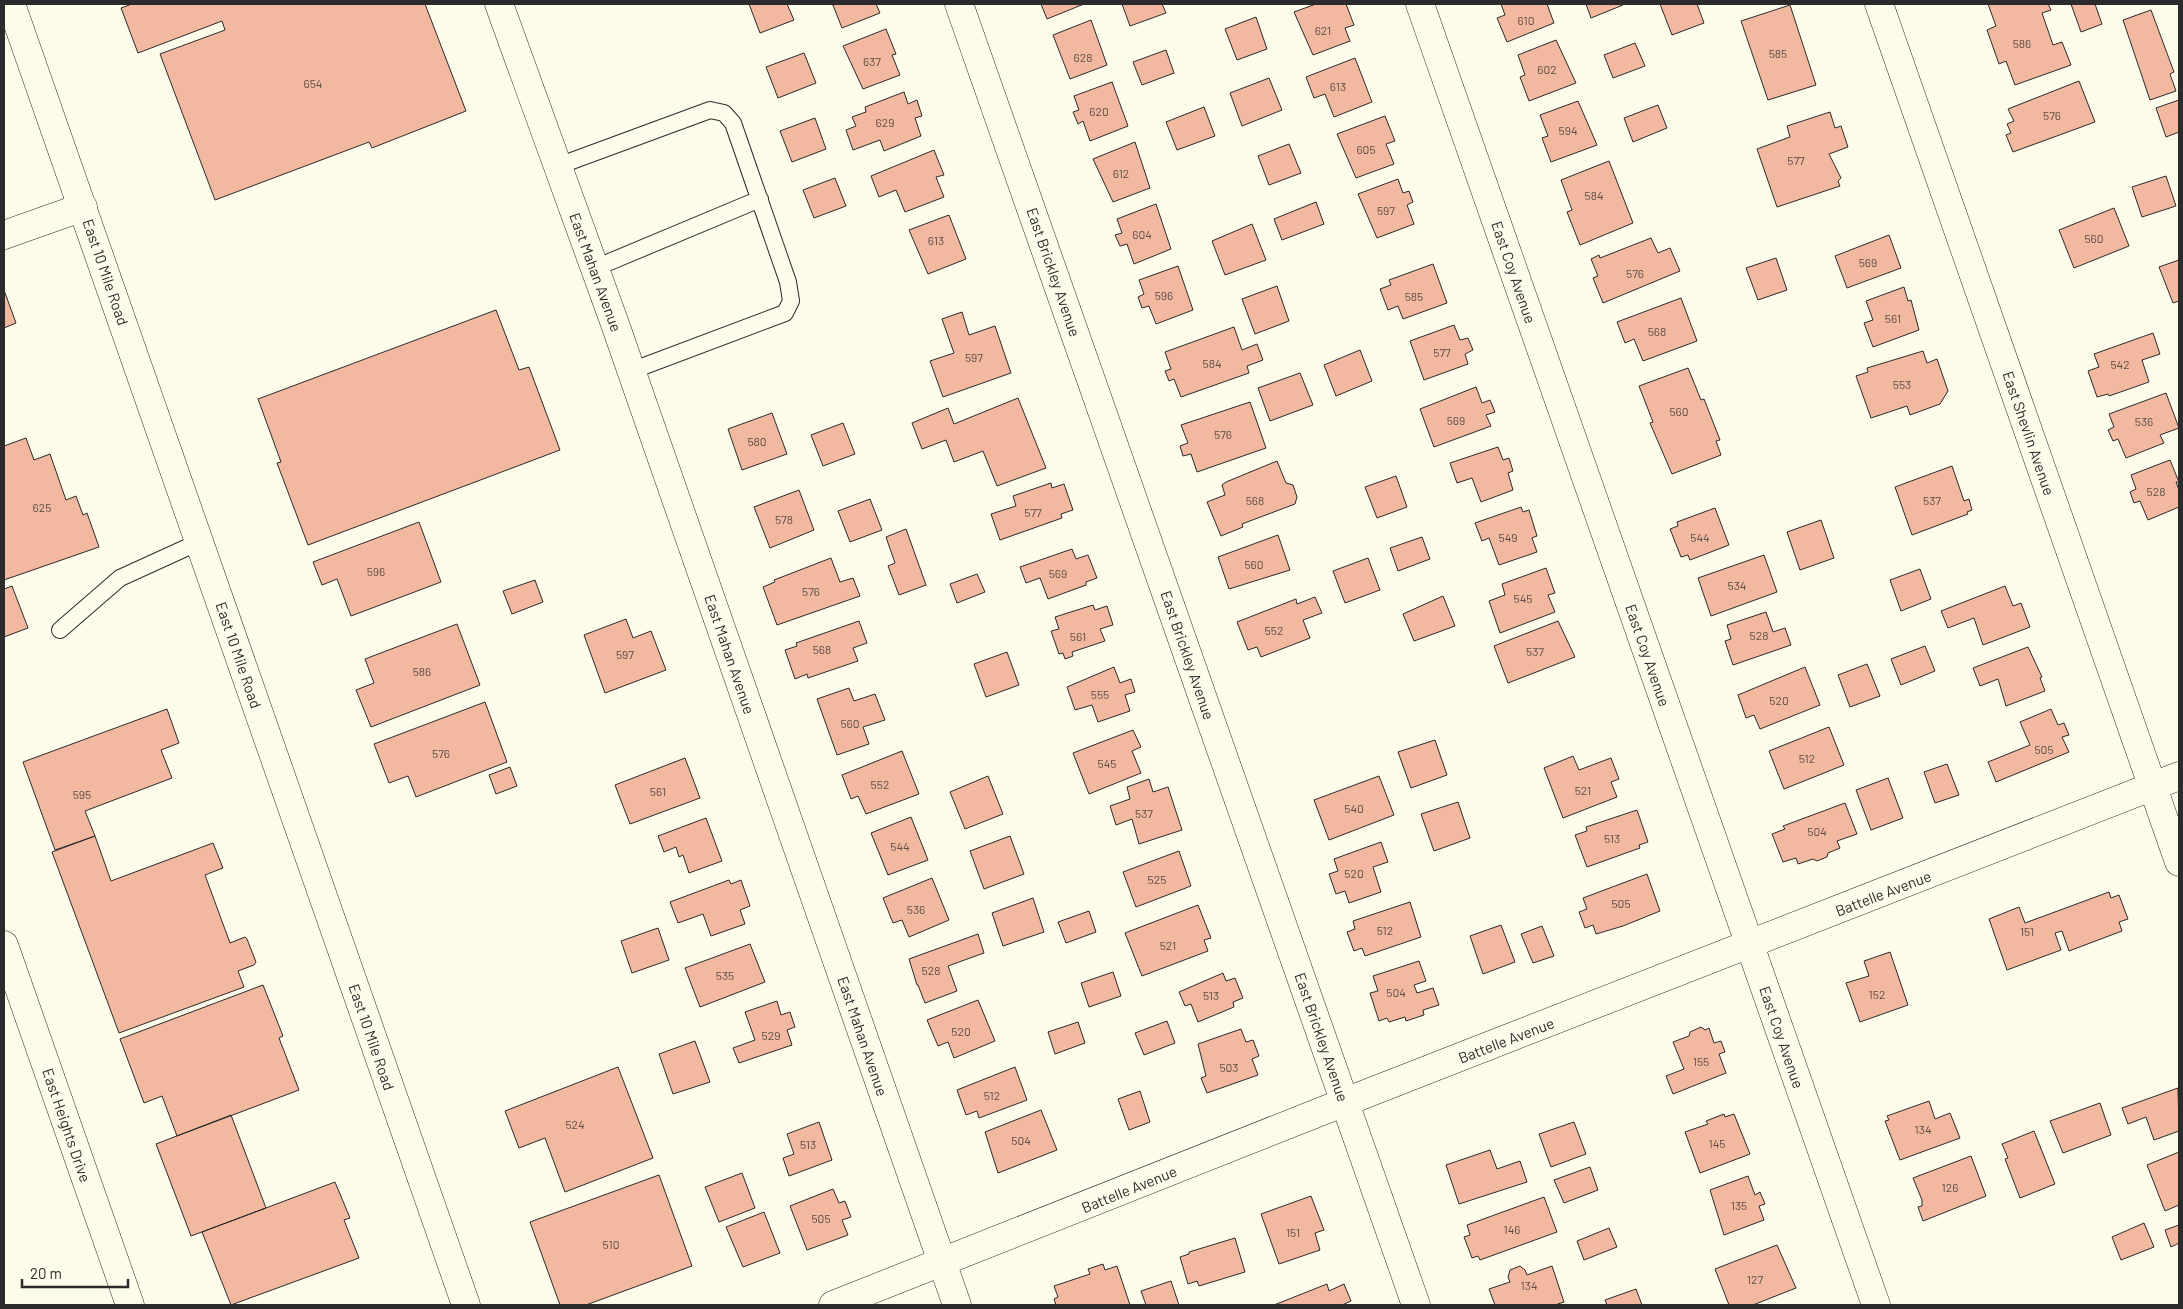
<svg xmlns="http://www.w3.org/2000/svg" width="2183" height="1309" font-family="Barlow,sans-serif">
<rect width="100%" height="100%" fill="#fdfbea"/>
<path fill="#f2b8a0" stroke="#2b2b2b" d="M132,4h293l41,107 -94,37 -3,-6 -154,58 -55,-146 65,-24 -3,-9 -84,32 -17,-45z
M749,4h38l7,16 -34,13z
M830,4h46l4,9 -38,15 -9,-23z
M1041,4h43l-37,15z
M1122,4h40l4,9 -36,13z
M1316,4h30l8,21 -9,3 5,13 -37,14 -19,-43z
M1501,4h46l7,19 -47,19 -10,-24 8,-3z
M1586,4h36l1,1 -32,13z
M1660,4h37l7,19 -32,12z
M1988,4h60l3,6 -9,3 11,32 9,-3 9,23 -56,20 -9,-24 -7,3 -12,-34 9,-4z
M2071,4h24l7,20 -21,8z
M1790,5l26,80 -48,15 -27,-79z
M2151,10l23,62 -4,2 6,17 -26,9 -27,-80z
M1256,17l11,32 -30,11 -12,-31z
M1091,20l16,45 -37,14 -17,-44z
M886,29l10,25 -4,1 8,20 -37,14 -20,-43z
M1556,40l20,43 -47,18 -9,-24 5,-2 -7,-20z
M1635,43l10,23 -32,12 -9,-23z
M1166,50l8,23 -32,12 -9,-23z
M804,53l12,30 -38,15 -12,-31z
M1355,58l17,44 -38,15 -9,-23 -11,4 -8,-21z
M1269,78l13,32 -40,16 -12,-33z
M2079,81l16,41 -82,30 -7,-17 5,-2 -4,-9 7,-3 -6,-12z
M1112,82l16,44 -38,15 -7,-20 -5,3 -5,-12 6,-2 -5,-14z
M904,92l4,12 9,-4 5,16 -7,2 6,18 -37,15 -4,-11 -27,10 -7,-20 10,-4 -4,-9 14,-5 -1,-5z
M2179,100v32l-13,5 -10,-29z
M1578,101l19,44 -46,17 -9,-24 6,-2 -8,-21z
M1658,105l9,23 -34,14 -9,-24z
M1204,107l11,29 -38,14 -11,-28z
M1830,112l5,16 6,-2 7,21 -19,7 12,24 -3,3 2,5 -63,21 -20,-58 33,-12 -3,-11z
M1385,116l10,25 -9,3 8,20 -38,14 -19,-44z
M815,118l11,31 -34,13 -12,-31z
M1135,142l15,46 -37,14 -20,-43z
M1289,144l12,29 -32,12 -11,-29z
M934,150l10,25 -8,2 8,20 -39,15 -9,-22 -17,7 -8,-21z
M1609,161l24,62 -53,22 -13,-33 5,-2 -11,-30z
M2166,176l10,30 -34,11 -10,-30z
M835,178l11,28 -32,12 -11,-28z
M1398,179l5,14 6,-2 4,11 -6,3 7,19 -37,14 -19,-44z
M1316,202l8,22 -42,16 -8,-21z
M1156,204l15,45 -37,15 -7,-20 -7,2 -5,-11 7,-2 -5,-14z
M2114,208l15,38 -55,22 -15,-38z
M949,215l17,44 -38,15 -19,-44z
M1252,224l14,36 -41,15 -13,-34z
M1889,235l12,33 -54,20 -12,-32z
M1651,238l7,15 12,-5 10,23 -77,32 -10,-25 5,-2 -7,-17 8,-4 1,3z
M1776,258l11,32 -29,10 -12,-32z
M2179,260v41l-6,2 -14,-36z
M1433,264l14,39 -44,16 -5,-13 -10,4 -8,-21 11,-4 -2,-5z
M1178,266l15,44 -37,14 -7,-18 -7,2 -4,-11 6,-3 -5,-14z
M1277,286l12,35 -34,13 -13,-35z
M1904,287l4,14 3,-1 8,30 -46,17 -9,-24 9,-3 -7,-19z
M4,290l12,33 -12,5z
M1681,298l16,43 -54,20 -9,-22 -9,4 -8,-21z
M496,310l23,60 10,-3 31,83 -252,95 -31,-82 4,-1 -23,-63z
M962,312l7,23 26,-9 16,47 -68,24 -13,-36 24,-8 -12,-34z
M1454,325l6,15 8,-2 5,12 -8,4 3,10 -44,16 -14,-39z
M1234,327l8,23 15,-6 6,16 -16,6 2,7 -68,24 -7,-18 -5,2 -4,-10 6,-2 -6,-17z
M2153,333l7,21 -18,6 7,22 -40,14 -1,-2 -11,3 -9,-26 11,-4 -5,-13z
M1360,350l12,31 -36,15 -12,-31z
M1923,351l4,12 10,-4 11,32 -8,13 -30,11 -3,-9 -36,12 -15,-42 12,-4 -1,-4z
M1688,368l13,32 3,-1 16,41 -4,1 5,14 -49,19 -22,-51 3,-1 -14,-36z
M1300,373l13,32 -43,16 -12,-33z
M1476,387l6,16 8,-3 5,12 -9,3 5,11 -57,21 -14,-38z
M2166,393l13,35 -19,7 4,8 -38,15 -8,-19 -5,2 -5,-11 6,-3 -5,-13z
M1018,398l28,70 -49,18 -14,-35 -29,11 -8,-22 -24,9 -10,-26 36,-15 6,16z
M1250,402l16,46 -69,24 -6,-18 -8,2 -3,-10 8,-3 -7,-18z
M772,413l15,41 -45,16 -14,-41z
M843,423l12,31 -32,12 -12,-31z
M26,438l8,22 16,-6 16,46 10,-4 7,19 4,-2 12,34 -95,33v-134z
M1498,447l5,13 6,-2 4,13 -5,2 5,17 -32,12 -9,-24 -15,5 -7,-20z
M2170,460l9,22h-3l3,8v17l-31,13 -8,-19 -6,2 -4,-11 6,-3 -5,-14z
M1277,461l9,22 7,2 4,12 -2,7 -53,20 1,3 -22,9 -14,-34 18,-7 -3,-10 4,-3z
M1952,466l12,35 5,-2 3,11 -5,2 1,2 -56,21 -17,-48z
M1396,476l11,31 -30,11 -12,-31z
M1051,483l1,5 12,-4 9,26 -12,4 1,4 -62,22 -9,-26 25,-8 -3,-10z
M799,490l15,40 -44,18 -16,-41z
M870,499l12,31 -32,12 -12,-31z
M1521,507l2,5 6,-2 8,26 -5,2 5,14 -38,13 -10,-27 -7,3 -7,-18z
M1715,508l14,37 -39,15 -2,-5 -7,2 -11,-28 8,-3 -1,-4z
M1821,520l13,38 -34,12 -13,-38z
M419,522l22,60 -90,34 -14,-37 -15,6 -9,-23z
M906,529l20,56 -27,10 -11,-29 7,-3 -9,-26z
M1278,535l12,35 -61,19 -11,-32z
M1422,537l8,22 -32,12 -8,-23z
M1072,549l4,10 12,-4 9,23 -11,4v3l-38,14 -8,-21 -14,5 -6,-16z
M1764,555l13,37 -66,24 -13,-38z
M831,558l9,24 13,-4 7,18 -83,29 -14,-38 12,-5 -1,-2z
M1368,558l12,32 -35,13 -12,-32z
M1546,568l9,25 -7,2 7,17 -55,21 -11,-32 16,-6 -3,-11z
M1920,569l11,30 -30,12 -11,-31z
M977,574l8,18 -28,11 -7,-19z
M535,580l8,22 -31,12 -9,-23z
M12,586l16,42 -24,9v-48z
M2005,586l8,20 8,-3 9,24 -47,18 -9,-27 -26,10 -7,-17z
M1443,596l12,30 -41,15 -11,-27z
M1315,597l7,16 -19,7 7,18 -49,19 -4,-10 -9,3 -11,-28 59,-23 1,5z
M1093,605l2,5 12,-4 6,19 -13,4 5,12 -33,11 1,4 -8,3 -2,-6 -4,1 -8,-23 8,-2 -4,-12z
M1766,612l7,20 12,-4 6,17 -58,20 -8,-24 6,-2 -4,-14z
M626,619l7,19 18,-7 15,39 -61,23 -21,-58z
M859,621l8,22 -14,5 5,13 -50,17 -1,-4 -12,5 -10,-29 12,-4 -1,-3z
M1558,621l17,36 -67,26 -14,-37z
M457,624l23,61 -109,42 -15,-37 18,-7 -9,-24z
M1925,646l10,25 -34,14 -10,-26z
M2028,647l14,30 -2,1 5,13 -39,15 -8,-27 -18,7 -7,-18z
M1007,652l12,33 -33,12 -12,-33z
M1867,664l13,32 -30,11 -12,-32z
M1114,667l6,16 11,-4 4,13 -10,3 5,16 -32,11 -6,-17 -17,5 -8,-23z
M1805,667l15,38 -60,24 -6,-14 -8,3 -8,-23z
M849,688l5,13 21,-7 10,26 -22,7 6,17 -32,11 -20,-56z
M485,702l22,60 -91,35 -8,-21 -19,7 -15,-39z
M167,709l12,34 -18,7 11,28 -87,33 10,25 -40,14 -32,-88z
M2051,709l7,16 6,-2 5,12 -7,2 7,15 -73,30 -8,-20 42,-17 -10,-23z
M1829,727l15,38 -60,24 -15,-38z
M1133,730l8,17 -9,4 9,22 -52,21 -16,-41z
M1435,740l12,35 -36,13 -13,-36z
M902,751l17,43 -53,20 -8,-18 -7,3 -9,-24z
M1573,756l6,14 32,-12 8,21 -8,3 6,15 -54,21 -19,-50z
M685,758l15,40 -70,26 -15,-39z
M1947,764l12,31 -24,8 -11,-31z
M510,767l7,19 -21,8 -7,-19z
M988,776l15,38 -38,15 -15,-37z
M1379,776l15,39 -65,25 -15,-40z
M1888,778l15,40 -32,12 -15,-40z
M1149,779l4,13 15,-5 14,43 -43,14 -7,-25 -16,6 -6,-19 20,-7 -3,-12z
M1458,802l12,36 -36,13 -13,-37z
M1845,803l12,31 -20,7 3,7 -12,5 -1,4 -10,4 -4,-2 -15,5 -2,-6 -13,4 -11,-28 13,-5 -2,-3z
M1637,810l11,32 -9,3 1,3 -53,19 -12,-32 12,-4 -1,-4z
M911,817l17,43 -40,15 -17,-42z
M706,818l16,43 -33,12 -6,-18 -4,2 -3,-10 -12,5 -6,-16z
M95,836l16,45 102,-38 10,25 -18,7 25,68 15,-6 2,2 9,23 -2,3 -16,6 6,16 -125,46 -67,-181z
M1010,836l14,38 -40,15 -14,-38z
M1381,842l7,20 -15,5 8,25 -32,11 -4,-12 -9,3 -7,-20 9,-3 -4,-12z
M1179,851l12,35 -55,21 -13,-35z
M1647,874l13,37 -37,15 -27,8 -3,-9 -8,3 -6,-16 8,-3 -4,-11z
M932,878l17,42 -40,17 -7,-17 -9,3 -10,-25z
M729,880l2,4 10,-4 9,26 -10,4 5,14 -34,12 -8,-22 -25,9 -8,-21z
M2109,892l2,6 8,-3 9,24 -9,3 3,9 -53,20 -7,-20 -7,2 6,17 -54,20 -18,-51 30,-12 6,16z
M1033,898l11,34 -41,14 -11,-33z
M1410,902l11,35 -56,19 -3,-8 -8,3 -7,-19 8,-3 -2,-8z
M1198,905l13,33 -7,2 4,11 -66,25 -17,-43z
M1089,911l7,21 -30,11 -8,-21z
M1501,925l14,37 -32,12 -13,-38z
M1542,926l12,30 -21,7 -12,-29z
M658,928l11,32 -37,13 -11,-32z
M978,934l6,19 -36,13 9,25 -32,12 -7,-18h-1l-8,-26z
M750,944l15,38 -65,25 -15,-39z
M1890,952l18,53 -48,17 -14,-39 23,-7 -5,-15z
M1419,961l7,20 -12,4 3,8 16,-5 6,17 -16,5 1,5 -18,6 -1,-4 -16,5 -2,-4 -8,3 -9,-28 8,-2 -5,-15z
M1113,972l8,24 -32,11 -8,-24z
M1223,973l3,8 9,-3 8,20 -10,4 1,5 -36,15 -7,-18 -6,2 -6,-14z
M263,985l20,51 -4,2 20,52 -122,46 -15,-40 -18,7 -24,-64z
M978,1000l17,41 -41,17 -6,-16 -10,4 -11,-26z
M777,1001l4,14 9,-3 5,15 -8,3 5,15 -53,18 -6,-15 22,-8 -10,-28z
M1167,1021l8,22 -31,12 -9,-22z
M1078,1022l7,21 -30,11 -7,-22z
M1701,1027l4,3 4,-2 5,15 7,-2 4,11 -6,2 7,19 -53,21 -7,-18 18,-7 -11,-27 16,-6 1,-4z
M1241,1029l5,13 7,-2 6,16 -7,3 6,16 -51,18 -6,-15 5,-2 -8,-32z
M695,1041l15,41 -37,12 -14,-40z
M618,1067l35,91 -88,34 -20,-54 -26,10 -14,-37z
M1015,1067l12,33 -48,18 -2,-7 -11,4 -9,-25z
M2178,1088l1,43 -25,9 -8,-23 -18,7 -6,-16z
M1140,1091l10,31 -21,8 -11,-31z
M1929,1101l6,18 15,-6 10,25 -60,22 -15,-39 4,-1 -2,-4z
M2100,1103l11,32 -48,18 -13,-32z
M1041,1110l16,40 -59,23 -13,-41z
M1724,1114l1,3 9,-3 16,40 -50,19 -15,-41 23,-8 -2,-3z
M231,1115l35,93 -75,28 -35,-92z
M819,1122l13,38 -43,16 -6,-18 11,-4 -7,-20z
M1574,1122l12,32 -35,13 -12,-33z
M2034,1131l21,53 -35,14 -15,-39 3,-1 -6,-14z
M1490,1150l7,19 23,-8 7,21 -68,22 -13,-39z
M2179,1152v53l-14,6 -18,-46z
M1971,1156l15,40 -63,25 -5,-14 4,-1v-6l-9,-22z
M1590,1167l8,23 -34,13 -10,-23z
M742,1173l13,35 -36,14 -14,-35z
M659,1175l33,91 -106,39h-26l-30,-83z
M1748,1176l7,19 5,-3 5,12 -6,2 5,14 -40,15 -14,-45z
M335,1182l15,36 -6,2 15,38 -128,47 -29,-73z
M833,1189l6,14 6,-2 6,16 -9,3 6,15 -41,15 -17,-44z
M1311,1196l13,34 -9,3 5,17 -41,14 -18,-50z
M1544,1197l13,35 -77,28 -2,-4 -6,2 -8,-21 6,-2 -3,-10z
M764,1212l16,41 -37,14 -17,-40z
M2144,1223l10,24 -33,13 -9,-23z
M2179,1225v18l-8,4 -6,-17z
M1609,1228l8,19 -33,13 -7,-19z
M1235,1238l10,34 -46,14 -2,-5 -9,3 -8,-27 9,-3v-2z
M1777,1245l19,43 -43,17h-24l-14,-36z
M1103,1264l2,6 12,-4 13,39h-74l-2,-6 4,-2 -4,-11 36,-12 -2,-5z
M1520,1266l5,4 2,5 25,-9 12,36 -9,3h-60l-6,-16 21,-7 -2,-5 2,-7z
M1171,1281l8,24h-33l-5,-14z
M1327,1284l2,7 15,-7 7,17 -9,4h-68z
M1636,1289l6,16h-35l-2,-5z"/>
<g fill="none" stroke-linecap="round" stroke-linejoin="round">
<defs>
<path id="service" d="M558,166l152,-56 14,3 9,10 55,159 3,19 -6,12 -154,58
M595,268l165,-69
M60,630l60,-52 79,-36"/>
<path id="minor" d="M499,4l116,320 342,981
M959,4l457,1301
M1420,4l456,1301
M1879,4l300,858
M4,235l79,-28
M833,1305l512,-203 834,-326"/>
<path id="secondary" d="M11,4l455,1301
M4,945l126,360"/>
</defs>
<use href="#service" stroke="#2b2b2b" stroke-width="18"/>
<use href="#minor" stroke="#2b2b2b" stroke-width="29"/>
<use href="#secondary" stroke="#2b2b2b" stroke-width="29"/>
<use href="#service" stroke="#fdfbea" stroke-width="16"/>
<use href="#minor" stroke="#fdfbea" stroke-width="28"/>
<use href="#secondary" stroke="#fdfbea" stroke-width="28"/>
</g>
<g text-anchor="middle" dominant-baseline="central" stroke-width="4" stroke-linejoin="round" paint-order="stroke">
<g font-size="12" fill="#5d4e48">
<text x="1526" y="20">610</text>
<text x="1323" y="30">621</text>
<text x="2022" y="43">586</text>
<text x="1778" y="53">585</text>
<text x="1083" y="57">628</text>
<text x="872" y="61">637</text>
<text x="1547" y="69">602</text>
<text x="313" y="83">654</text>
<text x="1338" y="86">613</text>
<text x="1099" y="111">620</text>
<text x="2052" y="115">576</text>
<text x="885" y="122">629</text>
<text x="1568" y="130">594</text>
<text x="1366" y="149">605</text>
<text x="1796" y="160">577</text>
<text x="1121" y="173">612</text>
<text x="1594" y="195">584</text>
<text x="1386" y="210">597</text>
<text x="1142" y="234">604</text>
<text x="2094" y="238">560</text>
<text x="936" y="240">613</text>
<text x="1868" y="262">569</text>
<text x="1635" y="273">576</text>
<text x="1164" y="295">596</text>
<text x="1414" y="296">585</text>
<text x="1893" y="318">561</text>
<text x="1657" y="331">568</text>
<text x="1442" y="352">577</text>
<text x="974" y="357">597</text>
<text x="1212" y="363">584</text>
<text x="2120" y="364">542</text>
<text x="1902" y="384">553</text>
<text x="1679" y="411">560</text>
<text x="1456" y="420">569</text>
<text x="2144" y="421">536</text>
<text x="1223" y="434">576</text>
<text x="757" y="441">580</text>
<text x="2156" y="491">528</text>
<text x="1255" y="500">568</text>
<text x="1932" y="500">537</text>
<text x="42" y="507">625</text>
<text x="1033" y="512">577</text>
<text x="784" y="519">578</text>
<text x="1508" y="537">549</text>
<text x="1700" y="537">544</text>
<text x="1254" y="564">560</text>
<text x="376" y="571">596</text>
<text x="1058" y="573">569</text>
<text x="1737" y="585">534</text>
<text x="811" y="591">576</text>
<text x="1523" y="598">545</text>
<text x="1274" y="630">552</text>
<text x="1759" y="635">528</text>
<text x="1078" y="636">561</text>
<text x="822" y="649">568</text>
<text x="1535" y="651">537</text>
<text x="625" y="654">597</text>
<text x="422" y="671">586</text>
<text x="1100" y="694">555</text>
<text x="1779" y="700">520</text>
<text x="850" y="723">560</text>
<text x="2044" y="749">505</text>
<text x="441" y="753">576</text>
<text x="1807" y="758">512</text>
<text x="1107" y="763">545</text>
<text x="880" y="784">552</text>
<text x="1583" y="790">521</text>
<text x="658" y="791">561</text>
<text x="82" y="794">595</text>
<text x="1354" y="808">540</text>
<text x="1144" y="813">537</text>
<text x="1817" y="831">504</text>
<text x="1612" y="838">513</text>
<text x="900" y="846">544</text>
<text x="1354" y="873">520</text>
<text x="1157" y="879">525</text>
<text x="1621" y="903">505</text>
<text x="916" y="909">536</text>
<text x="1385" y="930">512</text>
<text x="2027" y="931">151</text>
<text x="1168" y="945">521</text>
<text x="931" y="970">528</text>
<text x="725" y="975">535</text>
<text x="1396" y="992">504</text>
<text x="1877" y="994">152</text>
<text x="1211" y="995">513</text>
<text x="961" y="1031">520</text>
<text x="771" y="1035">529</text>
<text x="1701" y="1061">155</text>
<text x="1229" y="1067">503</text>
<text x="992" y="1095">512</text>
<text x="575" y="1124">524</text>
<text x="1923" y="1129">134</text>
<text x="1021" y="1140">504</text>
<text x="1717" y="1143">145</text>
<text x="808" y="1144">513</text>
<text x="1950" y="1187">126</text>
<text x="1739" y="1205">135</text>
<text x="821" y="1218">505</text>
<text x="1512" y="1229">146</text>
<text x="1293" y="1232">151</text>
<text x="611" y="1244">510</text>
<text x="1755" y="1279">127</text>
<text x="1529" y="1285">134</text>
</g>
<g font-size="15" fill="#2b2b2b" stroke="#fdfbea">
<text transform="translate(106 272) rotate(71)">East 10 Mile Road</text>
<text transform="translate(596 272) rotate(70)">East Mahan Avenue</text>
<text transform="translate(1054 272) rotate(71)">East Brickley Avenue</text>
<text transform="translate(1514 272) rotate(71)">East Coy Avenue</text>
<text transform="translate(2029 433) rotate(71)">East Shevlin Avenue</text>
<text transform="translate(730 654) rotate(71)">East Mahan Avenue</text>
<text transform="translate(239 655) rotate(71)">East 10 Mile Road</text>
<text transform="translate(1188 655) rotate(71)">East Brickley Avenue</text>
<text transform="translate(1648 655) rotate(71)">East Coy Avenue</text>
<text transform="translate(1883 893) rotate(-21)">Battelle Avenue</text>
<text transform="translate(863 1036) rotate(71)">East Mahan Avenue</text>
<text transform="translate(372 1037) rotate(71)">East 10 Mile Road</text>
<text transform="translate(1322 1037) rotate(71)">East Brickley Avenue</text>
<text transform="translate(1782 1037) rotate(71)">East Coy Avenue</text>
<text transform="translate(1506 1040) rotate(-21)">Battelle Avenue</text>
<text transform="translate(67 1125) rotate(71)">East Heights Drive</text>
<text transform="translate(1129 1189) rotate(-22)">Battelle Avenue</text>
</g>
</g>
<rect width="2183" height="1309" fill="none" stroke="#2b2b2b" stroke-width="10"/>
<path d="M22 1279v8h106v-8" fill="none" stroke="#2b2b2b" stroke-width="2.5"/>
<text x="30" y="1279" font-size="15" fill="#2b2b2b" stroke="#fdfbea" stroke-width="4" paint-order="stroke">20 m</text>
</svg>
